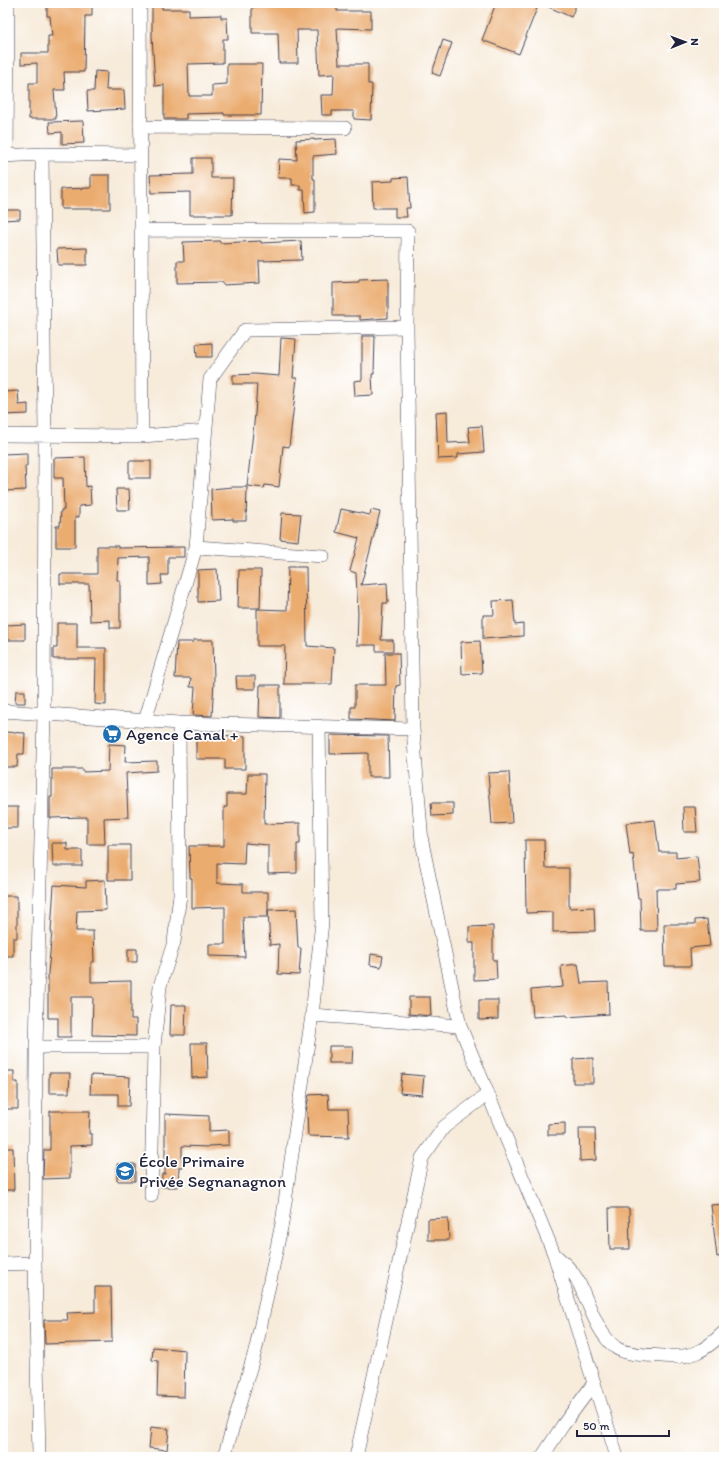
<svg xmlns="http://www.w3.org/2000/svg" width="727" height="1460" font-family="Itim,sans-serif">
<rect width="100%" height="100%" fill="#fff"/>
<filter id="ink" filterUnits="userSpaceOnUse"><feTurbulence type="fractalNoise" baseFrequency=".025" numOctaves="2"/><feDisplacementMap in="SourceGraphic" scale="8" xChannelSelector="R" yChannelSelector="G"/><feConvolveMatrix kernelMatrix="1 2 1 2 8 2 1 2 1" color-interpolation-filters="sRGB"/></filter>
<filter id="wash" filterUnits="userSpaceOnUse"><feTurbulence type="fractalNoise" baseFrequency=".012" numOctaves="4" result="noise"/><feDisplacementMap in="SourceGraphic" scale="16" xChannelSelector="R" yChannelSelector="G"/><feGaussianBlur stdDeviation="0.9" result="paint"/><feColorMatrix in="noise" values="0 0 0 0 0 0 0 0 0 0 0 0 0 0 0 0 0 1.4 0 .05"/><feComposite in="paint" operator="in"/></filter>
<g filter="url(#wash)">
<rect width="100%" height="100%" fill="#f7ebda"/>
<g id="blocks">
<path fill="#ebac6f" d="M47,3h45v13h-7l-1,56h-20l1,18h-11l2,29h-27v-36h8v-20l-16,1v-11h27v-17h4l-2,-20h-3z
M496,3h43l-20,51 -37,-14z
M540,3h37l-6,14z
M303,4v2h34v5h34v18l-34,-1 2,36h29v20h4l-1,36 -17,-1v-8h-22v4h-10l-1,-20h12l1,-21 -15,1 -2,-45h-20l1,33h-19l-1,-30h-26v-26z
M152,6h10v3h27v7l32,-1v3h6l1,21h-5v24l-35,1 1,32h23v-11l15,-1v-20h35l-1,51h-37v-2l-38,1v5h-22v-34l-9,1 -3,-50z
M443,40l9,3 -12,33 -8,-3z
M95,71l12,1 -1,18h18l1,19 -37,2 -1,-20h7z
M83,121l1,22 -22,1v-12l-12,1 -1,-11z
M314,139v1l22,-1 1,15 -24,2v23h2v33l-10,1 -1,-23h-4v-5h-8v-7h-14l1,-19 18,1 -1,-20z
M193,158h18v20h22l-1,37h-42v-23l-39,1 -1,-18 43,-1z
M91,175h19v34h-49v-20l30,-1z
M408,177l2,31h-4l1,9h-12v-9h-22l-1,-26 21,-1v-3z
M3,210h17v9l-17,1z
M220,241v2l41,-2v2l40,-2 1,19 -43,1 1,22 -37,2v-3l-46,1v-22h7l-1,-19z
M87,248v17h-29l-1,-16z
M388,279v39l-28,2v-4h-27v-33l26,-1v-2z
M362,336h13l-1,38h-2l1,21 -18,1 -1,-15 8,-1z
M281,338l15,1 -3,39h4l-8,69 -6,-1 -4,41 -14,-2 -1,3 -17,-2 8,-72 2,-30h-24v-9l22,-1 24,2z
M212,343v14h-15l-1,-13z
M18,391l1,14 9,-1v10l-25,1v-23z
M447,411l1,32 22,-1 -2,-15 14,-1 2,26 -26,2v4l-20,1 -2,-47z
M27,453v13h-2l1,24 -23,1v-37z
M85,457l1,30 4,-1 1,19 -12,1v11h-4v30h-19v-21h4l1,-16h3l-1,-32h-9v-20z
M129,461h22v17h-22z
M233,487h14l-1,34h-13v-2l-21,1 -1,-31z
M116,489h13l1,21h-13z
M341,509l29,6 1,-5 9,2 -19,73 26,-2 1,20h-5l-2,37h12v11h-17v-6h-19l1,-31 -2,-41 -6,-2 9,-33 -23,-6z
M282,513l19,1 -3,27 -18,-2z
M97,546h21v2l66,-1v10h-16v18h-7l1,9 -13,1v-28l-31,1 -1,22h3v48h-10v-8l-20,1 -1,-37h-29v-10h37z
M288,567h18l1,79 27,2 -2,36h-48l1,-38h-28v-37l30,1z
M217,569l2,32 -21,1v-32z
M239,570h22l-1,38h-22z
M513,600l2,25 8,-1v12l-40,3v-24h11l-1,-14z
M57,623h20v25h29v57l-11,-1 1,-45h-43v-11h4z
M25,624v16h-18v-15z
M193,640h20l1,40 -2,36 -19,-1 2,-28h-5l1,-9h-16l2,-36h16z
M480,641l2,32 -20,1 -1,-32z
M385,653h14l1,32 -4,1 -1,35 -44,-2v-12h4v-22h31z
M236,676h19v13h-18z
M260,685h20v33l-21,-1z
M16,691h9v12h-10z
M3,732l22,1 -1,21h-6l-1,13h-14z
M196,735l49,1v33h-20v-10h-29z
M330,735l58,1 1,41h-21v-24l-38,1z
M109,744l17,1 -1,17 32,-1v10l-31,2 2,44 -24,1 1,26h-18v-27l-37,1v-21h2v-28h31v3l25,-1z
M509,772l3,51 -20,1 -4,-51z
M248,774h17l-1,50 36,-1v21h-3v29l-29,1v-29l-23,-2 -1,21 -27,-1v20l26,1v8h25v25h-25l2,40 -36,-1v-12h16v-37l-33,1v-30h-2l-1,-32h35v-39h3v-13h20z
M431,803h22v12l-21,1z
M3,807h15v21h-15z
M683,807h12l2,25h-13z
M655,820l4,32h17v6l21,-2 3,26 -24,2v5h-20l1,42h-16l-1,-33h-2l-5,-44 -3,1 -4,-32z
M525,840h19l1,28h24v40l25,-1 1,24 -42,1v-20l-27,1z
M52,843h15v7h15v16h-29z
M108,845h22v35h-22z
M105,880l1,30 -29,1 -1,20h17l1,31h-3v20l40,-1v38h5v17l-44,-1 1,-38h-22v40h-13v-19h-10v-45l4,-41h-1l3,-47 32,2v-6z
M3,896h14v42h-4v18h-10z
M296,909l2,39h3l-2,27 -21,-1 1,-30 -9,1 -2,-35z
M707,919l3,27 -20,2 1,18h-26l-1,-42h31v-4z
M493,926v34h3l1,19 -23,1v-37h-5v-16z
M128,949h9v13h-9z
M371,954l12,2 -2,11 -11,-2z
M578,964l3,19 27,-1 1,32 -42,3v-2l-34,2 -2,-27 32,-3 -2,-21z
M409,997h21l1,19 -22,-2z
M479,1000h19v19l-19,1z
M171,1005h15l-1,30h-15z
M191,1043h16l1,34 -16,1z
M329,1046h24l-1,17h-23z
M593,1058v25h-20v-24z
M3,1071h11v11h4v27h-15z
M49,1073h21l-1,20h-20z
M402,1074l22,2 -2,19 -22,-2z
M91,1075l39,2 -1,29h-11v-12h-28z
M328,1094l1,15h19l1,28 -41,-1 -1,-24h-1l3,-17z
M50,1111h40l-1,23h3v11l-22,1v32l-27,1 1,-29h6z
M165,1114l44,2v15l20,-1v15l-21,1v1l-26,-1v21h-3l-1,20h-17l1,-13h3z
M565,1123v12h-17v-11z
M579,1128h16l1,32 -16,1z
M3,1148h10l1,42h-11z
M117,1164h18v17h-18z
M724,1204v52l-7,1 -6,-52z
M609,1208h20l1,41h-20z
M448,1218l1,22h-21v-21z
M95,1287h16l1,55 -67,2 -1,-24h24l-1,-7 28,-1z
M153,1347l32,3 -1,47 -27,-1 1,-35 -6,-1z
M151,1427l18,2 -2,21 -18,-2z"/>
</g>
</g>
<g filter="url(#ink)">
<use href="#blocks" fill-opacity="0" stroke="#424053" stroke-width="1"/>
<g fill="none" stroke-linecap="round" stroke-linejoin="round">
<defs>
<path id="minor" d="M140,3l2,433
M140,127l205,1
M3,156l39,-2 98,1
M7,156l1,-153
M141,230l267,1 -1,96 6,402 9,113 38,184 94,228 63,203
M3,435l139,1 64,-5
M196,547l127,9
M3,711l176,12 234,6
M145,721l51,-174 14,-168 35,-49 162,-3
M312,1015l148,11
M36,1047h118
M151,1196l3,-149 6,-61 14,-44 6,-47 -1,-172
M554,1254c9,8 18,16 24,27 10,20 19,52 37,66 9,8 34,8 47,9 28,3 42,-4 62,-24
M3,1264l32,-1
M39,1457l-4,-194 1,-216 8,-333 1,-280 -3,-280
M224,1457l32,-109 26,-125 30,-208 10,-93 -3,-196
M356,1457l66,-299 22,-31 44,-33
M542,1457l21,-32 31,-42"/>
</defs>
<use href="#minor" stroke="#424053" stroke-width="14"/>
<use href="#minor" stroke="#fff" stroke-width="13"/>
</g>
</g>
<defs>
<symbol id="supermarket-disc" viewBox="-11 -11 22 22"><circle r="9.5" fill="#1f6fb2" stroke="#fff"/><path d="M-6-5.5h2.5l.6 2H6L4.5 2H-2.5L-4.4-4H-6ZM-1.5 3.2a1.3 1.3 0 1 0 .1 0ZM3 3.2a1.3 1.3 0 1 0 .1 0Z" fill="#fff"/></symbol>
<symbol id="school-disc" viewBox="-11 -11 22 22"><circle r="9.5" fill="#1f6fb2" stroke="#fff"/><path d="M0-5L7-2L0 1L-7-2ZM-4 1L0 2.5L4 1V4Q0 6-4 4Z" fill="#fff"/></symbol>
</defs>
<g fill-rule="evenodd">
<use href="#supermarket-disc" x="101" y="723" width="22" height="22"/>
<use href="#school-disc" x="114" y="1160" width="22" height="22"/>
</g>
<g text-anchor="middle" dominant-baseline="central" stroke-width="3.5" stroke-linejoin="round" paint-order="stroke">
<g font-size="17" fill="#22223b" stroke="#fff" text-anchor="start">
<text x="126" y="734">Agence Canal +</text>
<text x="139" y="1161">École Primaire<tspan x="139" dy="20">Privée Segnanagnon</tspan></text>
</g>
</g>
<rect width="727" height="1460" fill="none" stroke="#fff" stroke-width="16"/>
<g transform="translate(685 42) rotate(89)" stroke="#ffffff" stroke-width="3" paint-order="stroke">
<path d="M0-3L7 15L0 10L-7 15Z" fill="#22223b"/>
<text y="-6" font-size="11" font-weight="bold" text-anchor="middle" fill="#22223b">N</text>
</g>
<path d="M577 1430v6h92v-6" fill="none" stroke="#22223b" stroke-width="2"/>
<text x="583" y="1430" font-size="12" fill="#22223b" stroke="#ffffff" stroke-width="3" paint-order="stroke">50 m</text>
</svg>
